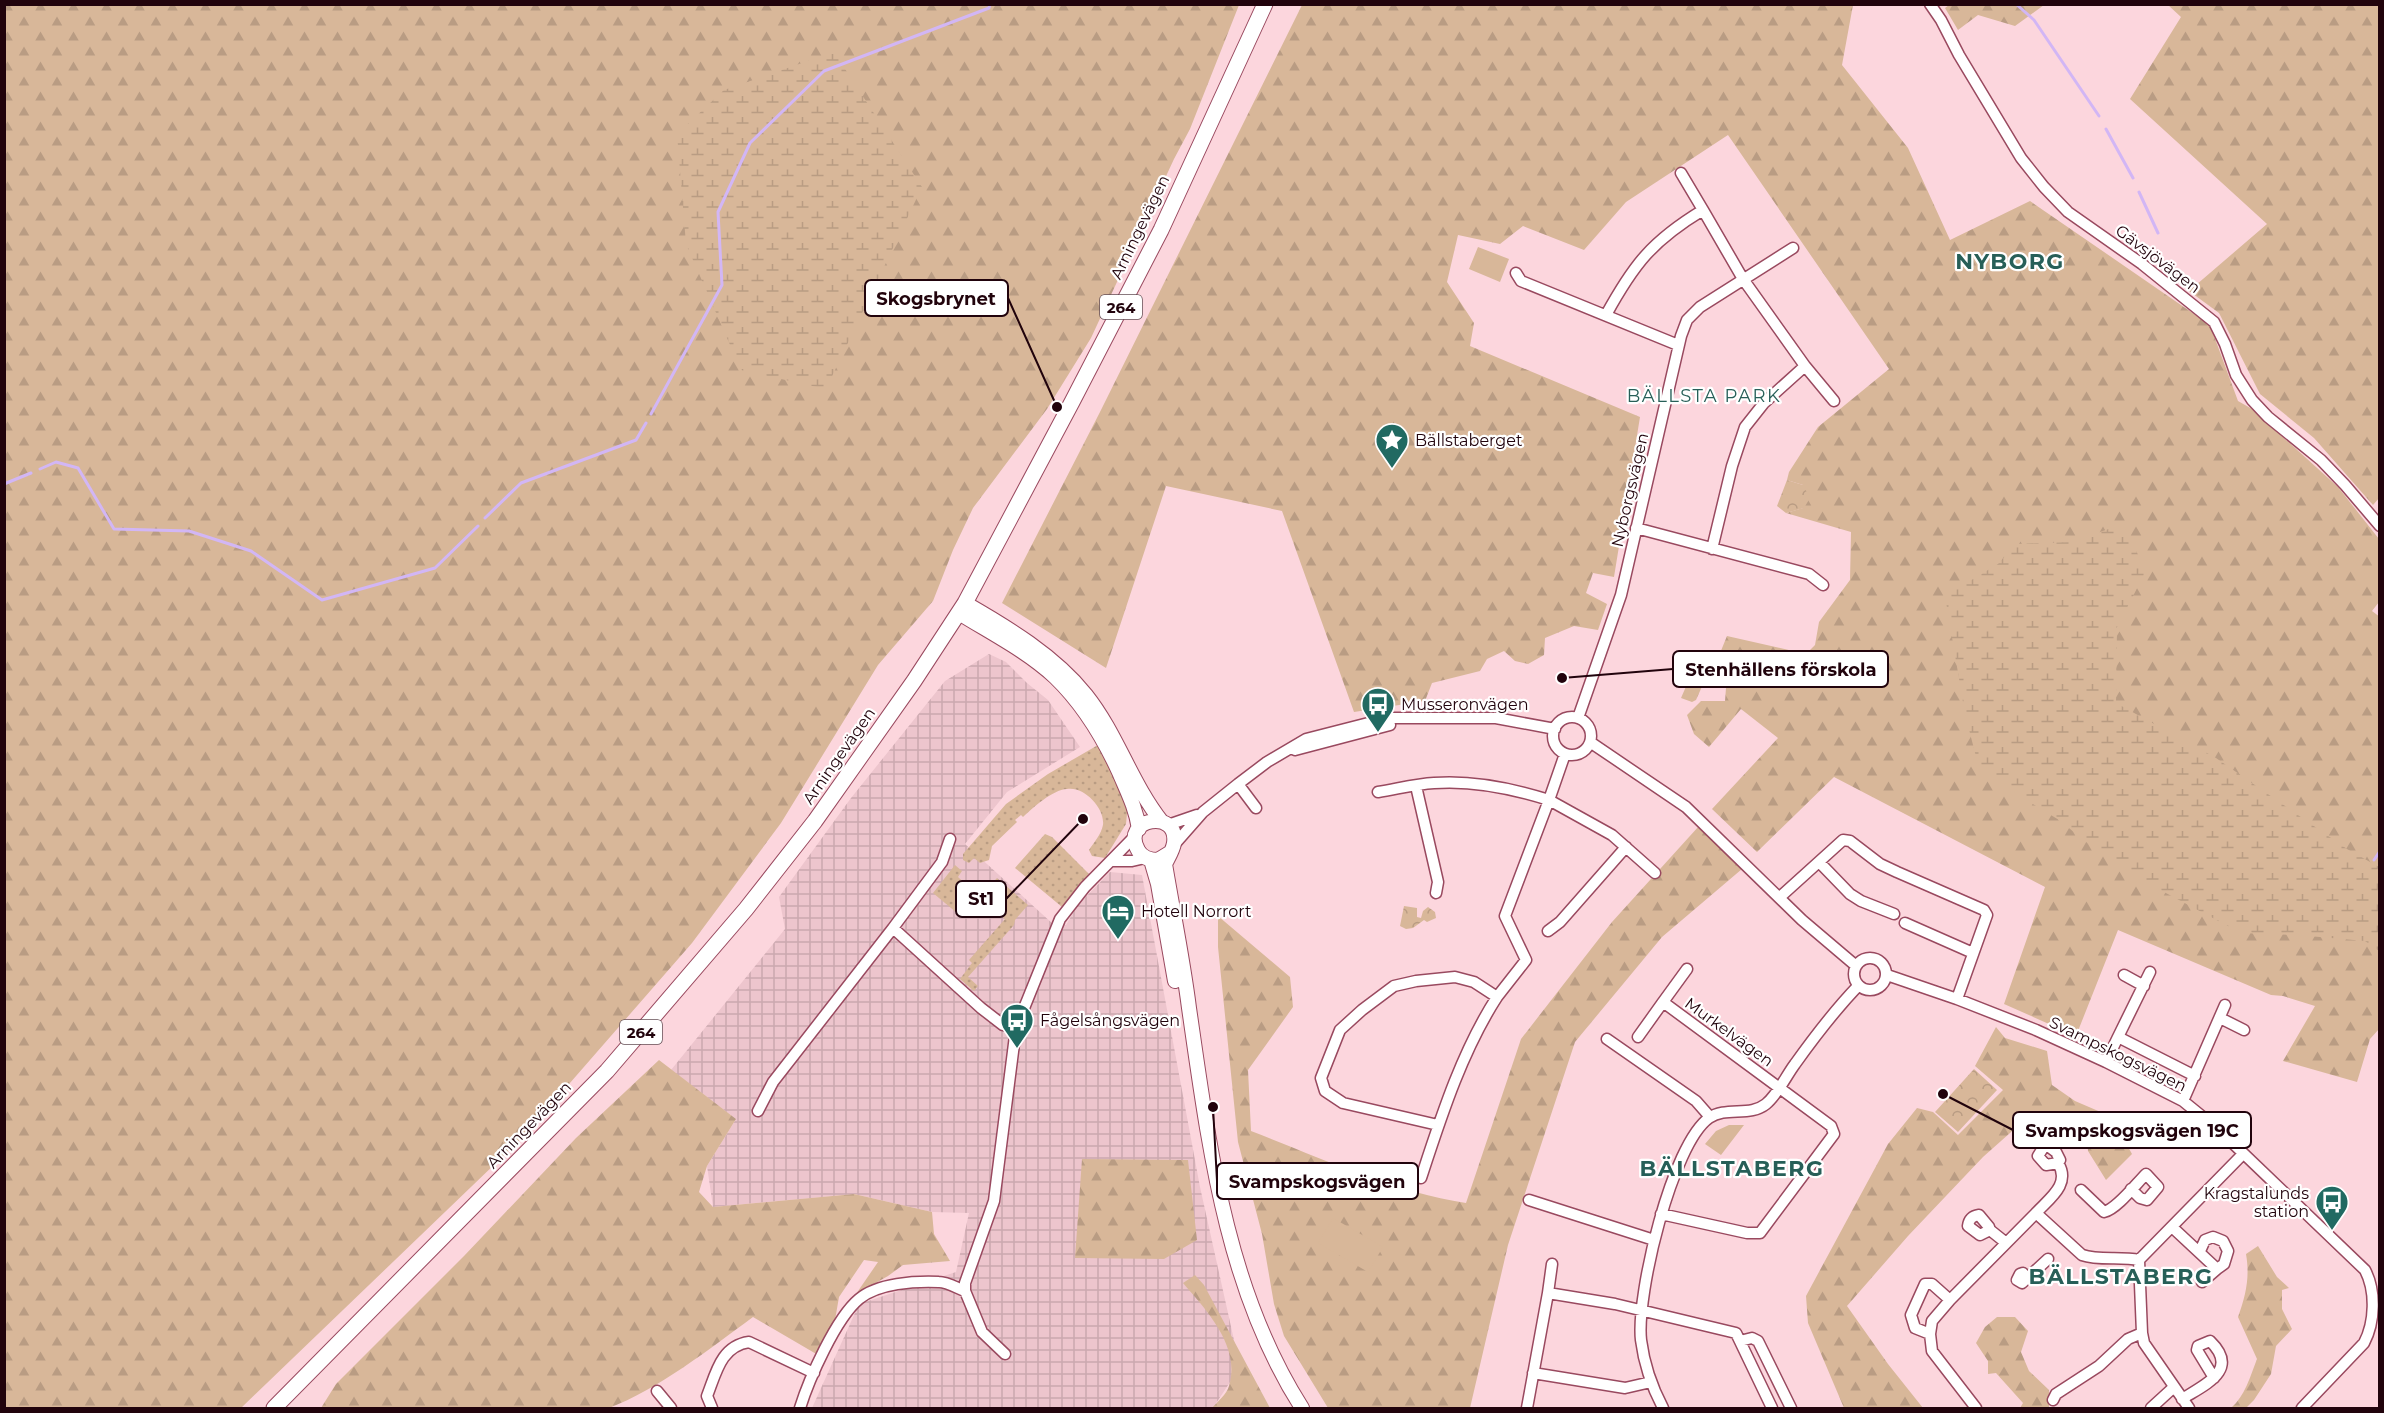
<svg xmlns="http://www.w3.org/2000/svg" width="2384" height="1413" font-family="Montserrat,sans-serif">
<defs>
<pattern id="industrial-grid" width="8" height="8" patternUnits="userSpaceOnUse" patternTransform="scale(1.5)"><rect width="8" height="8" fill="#edc5cd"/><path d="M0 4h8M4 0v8" fill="none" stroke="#cba8af"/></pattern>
<pattern id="grass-dots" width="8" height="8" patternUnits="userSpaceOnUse" patternTransform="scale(1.5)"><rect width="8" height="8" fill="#d8b799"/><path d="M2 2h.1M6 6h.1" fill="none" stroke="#b99c83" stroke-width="1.8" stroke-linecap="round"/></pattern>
<pattern id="forest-firs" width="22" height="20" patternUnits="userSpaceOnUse" patternTransform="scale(1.5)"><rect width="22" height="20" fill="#d8b799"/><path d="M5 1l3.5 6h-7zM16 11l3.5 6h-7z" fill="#b99c83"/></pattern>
<pattern id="wetland-marsh" width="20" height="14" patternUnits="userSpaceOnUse" patternTransform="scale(1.5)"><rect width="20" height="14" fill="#d8b799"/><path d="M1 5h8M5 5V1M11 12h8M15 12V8" fill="none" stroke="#b99c83"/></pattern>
<pattern id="park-crowns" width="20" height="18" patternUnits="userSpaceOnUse" patternTransform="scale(1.5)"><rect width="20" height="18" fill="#d8b799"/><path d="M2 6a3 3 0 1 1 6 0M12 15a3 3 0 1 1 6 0" fill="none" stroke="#b99c83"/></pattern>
</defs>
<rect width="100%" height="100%" fill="#fcd6dd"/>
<path fill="url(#industrial-grid)" d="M989,654l17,8 21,21 21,17 32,47 -73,45 -42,52 88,80 13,1 11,-19 33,-34 32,3 58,312 40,180 -27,41h-401l47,-104 97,-32 13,-59 -37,-1 -78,-18 -141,13 -6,-41 29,-47 -65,-49 114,-141 -6,-32 72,-99 94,-117z"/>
<path fill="url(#grass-dots)" d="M1098,745l30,59 -2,20 -21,34 -13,-2 -3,-6c5,-8 12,-15 14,-25 2,-17 -19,-39 -36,-36 -15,1 -33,18 -44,28l-2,-2 -6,5 2,2 -25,24 -3,14 -9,3 -6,-5 -5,5 -6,-3v-6l43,-50 42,-30z
M1045,834l7,3 37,37 -2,6 -25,27 -47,-39z
M955,865l7,6 -4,6 16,15 -17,21 -24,-20z
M997,878l31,27 -13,15 -1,5 -46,52 10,9 -4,5 -14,-12 12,-16 -3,-3 36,-41 -22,-19 2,-3 -4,-2z"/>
<path fill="url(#forest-firs)" d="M5,5h1234l-49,124 -16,30 -83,179 -44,71 -74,99 -20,42 -20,51 -55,64 -97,158 -89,120 -170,195 -281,270h-236z
M1302,5h551l-11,60 66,83 42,92 80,-39 180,124 28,76 14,8 86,78 41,52v63l-7,9 8,6 -1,412 -9,10 -13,43 -74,-21 32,-55 -32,-10 -12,-1 -153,-65 -42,106 -72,-32 41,-117 -211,-110 -77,75 -45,-43 66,-71 -37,-29 -32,38 -15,-13 -7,-19 14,-14h24l1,-13 -19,-3 20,-49 79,18 9,-9 4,-23 31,-42 1,-48 -65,-19 17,-5v-23l-16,-5 2,-8 29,-45 71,-58 -161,-234 -102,67 -42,48 -61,-24 -23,18 -42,-9 -11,47 27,41 -4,23 170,71 -26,160 -21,-4 -7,20 21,11 -9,26 -24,-4 -29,12 -1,17 -16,9 -13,-3 -11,-10 -17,8 -7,12 -48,12 -7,18 -71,11 -72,-201 -116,-25 -60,182 -104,-65 98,-191z
M1949,5v-1l95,1 -29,21 -37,-11 -20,15 -13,-22z
M2168,5h211l1,492 -7,8 -59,-67 -54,-44 -41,-81 -30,-22 78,-67 -137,-125 51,-82z
M1699,826l43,43 -80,68 -87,105 -67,203 -38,163h-142l-44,-72 -10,-32 -12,-70 -24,-92 -20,-195v-31l72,61 3,30 -45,63 3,61c70,27 140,60 215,72l55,-164 91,-117z
M1996,1027l9,11 42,13 5,34 23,16 28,12 13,12 16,29 -26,26 -18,-29 -1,-13 -23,-19 -14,-5 -22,3 -45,40 -75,79 -61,70 41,58 35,44h-79l-36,-85 -2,-27 82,-152 29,-36 16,4 25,23 45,-45 -28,-24z
M659,1060l77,59 -29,47 -8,26 14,15 141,-13 78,18 2,22 16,27 -47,4 -15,11 -32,18 22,-32 -14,-2 -25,37 -5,29 -16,29 -65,-38c-42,31 -96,73 -144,91h-288l15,-24 128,-128 112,-118z
M1082,1159l106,1 9,80 -33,19 -89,-1z
M2258,1246l19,31 12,11 -7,2v19l10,20 -16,17 -5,28 -17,26 -8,8h-15c14,-12 19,-31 26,-49l-19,-42c8,-22 12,-40 8,-63z
M1195,1275l9,10 66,123h-58c5,-6 15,-14 17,-22 12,-40 -23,-76 -46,-103z
M1997,1317h18l13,14 -7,21 8,19 20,19v18h-29l3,-5 -27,-30 -8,1v-13l-12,-18 9,-16z"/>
<path fill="url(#wetland-marsh)" d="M834,52l88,135 -96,202 -85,-19 -55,-126 -9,-110 47,-44z
M2123,524l23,47 -29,56 -1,76 100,55 131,91 32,18v84l-14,-10 -68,-6 -56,-2 -124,-66 -58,-47 -79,-48 -15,-58 -20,-118 53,-32 18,-20 55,-2z"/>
<path fill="url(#park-crowns)" d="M1787,480l16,5 7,13 -6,10 -18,5 -9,-7z
M1691,675l13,7 -8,18 -4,2 -11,-4z
M1404,906l13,2v9l4,1 2,-7 5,-4 7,5 1,6 -9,4 -3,-2 -11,8 -7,1 -6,-3z
M1974,1069l23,21 -39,42 -23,-20z"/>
<path fill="#d8b799" d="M1478,247l31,12 -9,23 -31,-13z
M1729,1125h15l-23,30 -16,-11 11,-13z
M1333,1218l50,29 -15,25 -50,-29z"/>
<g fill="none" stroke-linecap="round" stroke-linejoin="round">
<path stroke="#d2b6f5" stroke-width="3" d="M2016,4l18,16 65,96
M2106,129l27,49
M2139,192l19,41
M651,414l71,-129 -4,-73 32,-69 74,-72 165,-63 1,-4
M40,469l16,-7 22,6 36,61 75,2 62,20 71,49 113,-32 43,-42
M4,484l27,-11
M485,518l36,-35 115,-43 10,-17
M2374,860l6,-9"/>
<defs>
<path id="street" d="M1930,4l11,16 18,35 62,103 23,29 24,25 74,52 72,58 11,22 11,31 16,25 16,17 53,43 24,25 35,41
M1681,173l22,37
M1516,273l5,8 157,64
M1606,315c28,-51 46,-74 97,-105l40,69 62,87 -41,37 -19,24 -13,39 -20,83
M1805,366l29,35
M1636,528l173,46 14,11
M1553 736a19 19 0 1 1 38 0a19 19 0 1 1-38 0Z
M1578,718l43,-123 60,-259 6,-16 13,-13 93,-59
M1590,742l96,65 116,113 53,45
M1295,750l95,-25
M1238,784l18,24
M1416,786l22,96 -2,11
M1378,792c19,-3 38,-8 56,-9 39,-3 77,5 115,17l16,-46
M1168,825l29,-10
M1174,845l29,-33 35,-28 29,-22 39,-23 82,-21h108l59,11
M1113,861h19l13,-3
M1820,863l30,31 11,7 33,13
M1780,897l63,-57 7,1 30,23 17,8 87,38 3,5 -30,84
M1905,923l68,30
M893,928l49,-66 8,-23
M1548,931l12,-9 66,-75
M1854 974a16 16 0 1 1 32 0a16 16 0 1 1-32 0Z
M2150,972l-32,65 77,39
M1887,975l70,24 79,31 70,32 77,39 37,30 145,139c11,21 10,52 -1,73l-62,65
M2124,975l20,11
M2220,1018l24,12
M1638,1037l25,-35
M1607,1039l89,62 14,16
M2106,1062l12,-25
M2183,1101l42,-96
M758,1111l15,-29 120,-154 88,80 22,17 13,3
M1438,1125l-95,-22 -18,-12 -4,-13 19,-48 22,-20 32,-24 22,-5 39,-4 19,5 23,15 29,-37 -21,-44 44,-116 63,35 43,38
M1421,1178c20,-61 41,-127 76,-181
M2081,1190l23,22c13,-3 32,-28 42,-38l12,13 -11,13 -7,-2 -9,-9
M1529,1200l125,40
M2036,1213c14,-15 35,-29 22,-50l2,-3 -4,-8 -8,-6 -5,2 -5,8 8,9 12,-2
M1661,1214l86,19h13l74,-99 -3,-8 -168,-124 24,-33
M2172,1227l45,42 -15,13
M1990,1230l-10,5 -12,-9c1,-7 4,-10 11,-11l10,12 1,3 15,12
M2200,1251l5,-11 8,-3 10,4 5,10 -4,13 -7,5
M1552,1264l-4,29 67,11 121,29 36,75
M2027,1278l-4,-5 -3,1 -3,6 5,3 26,-24
M1930,1334l-15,-6 -4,-13 14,-31h7l18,16
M1740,1341l12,-3 6,3 33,67
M1005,1354l-23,-22 -17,-41v-8l29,-82 22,-173 44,-109 25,-32 51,-52
M1533,1373l92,15 26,-6
M657,1391l14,17
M2182,1399c24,-15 58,-29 28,-58l-12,5 -1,4 17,28
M2053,1400l3,-6 43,-28 29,-27 14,-6
M712,1408l-5,-12c9,-23 14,-50 42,-54l65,31
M800,1408c9,-29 36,-90 59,-109 19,-16 56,-18 80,-17 8,0 18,6 26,9
M1527,1408l21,-115
M1663,1408c-11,-21 -19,-44 -22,-68 -5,-45 31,-196 68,-222 17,-12 41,-1 57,-14 12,-10 20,-28 29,-40 20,-28 40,-54 63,-78
M1976,1408l-44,-57 -2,-17 2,-13 18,-21 86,-87 46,42c17,6 39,1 57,5
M2151,1408l23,-21
M2189,1408l-45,-65 -2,-10 -3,-73 104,-106"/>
<path id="secondary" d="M965,603c42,24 90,53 121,92 31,39 45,88 76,127
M959,613c32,20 68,38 96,64 28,27 48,60 64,95 8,19 17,36 20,57
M1171,852l-13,8c-9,0 -16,-2 -20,-10 -18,-32 41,-42 36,-7 -1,7 -6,15 -9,21 8,48 18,96 24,144 20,138 37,281 113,400
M1151,860l7,24 17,97"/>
<path id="primary" d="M274,1408l333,-337 139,-162 69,-88 99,-140 51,-78 107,-201 89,-172 104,-226"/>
</defs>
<use href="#street" stroke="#99495f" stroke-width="13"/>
<use href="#secondary" stroke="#99495f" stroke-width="16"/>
<use href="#primary" stroke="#99495f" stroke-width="17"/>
<use href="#street" stroke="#fff" stroke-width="10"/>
<use href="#secondary" stroke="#fff" stroke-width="14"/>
<use href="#primary" stroke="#fff" stroke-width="15"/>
</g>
<defs>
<symbol id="sight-pin" viewBox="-11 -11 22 30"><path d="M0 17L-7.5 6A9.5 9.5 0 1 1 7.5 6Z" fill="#216a62" stroke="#fff"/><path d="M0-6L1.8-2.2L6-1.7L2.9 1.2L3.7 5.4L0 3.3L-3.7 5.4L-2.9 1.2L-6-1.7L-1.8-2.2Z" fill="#fff"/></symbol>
<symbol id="bus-pin" viewBox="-11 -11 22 30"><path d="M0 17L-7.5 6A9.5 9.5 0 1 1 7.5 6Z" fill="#216a62" stroke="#fff"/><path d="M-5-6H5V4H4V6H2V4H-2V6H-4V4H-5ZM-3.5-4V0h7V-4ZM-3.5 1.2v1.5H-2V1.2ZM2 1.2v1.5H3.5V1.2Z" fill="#fff"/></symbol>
<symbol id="hotel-pin" viewBox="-11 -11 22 30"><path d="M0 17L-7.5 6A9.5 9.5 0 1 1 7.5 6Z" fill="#216a62" stroke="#fff"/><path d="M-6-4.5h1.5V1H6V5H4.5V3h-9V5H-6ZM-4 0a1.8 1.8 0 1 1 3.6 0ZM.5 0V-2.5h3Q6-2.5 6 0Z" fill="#fff"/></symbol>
</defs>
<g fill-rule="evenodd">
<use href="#sight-pin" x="1373" y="421" width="38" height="52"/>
<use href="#bus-pin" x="1359" y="685" width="38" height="52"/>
<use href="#hotel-pin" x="1099" y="892" width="38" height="52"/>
<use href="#bus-pin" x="998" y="1001" width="38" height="52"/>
<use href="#bus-pin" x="2313" y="1183" width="38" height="52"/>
</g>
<g text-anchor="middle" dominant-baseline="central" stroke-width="4.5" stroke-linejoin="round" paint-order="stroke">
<g fill="#fff" stroke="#644f55" stroke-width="1.5">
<rect x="1100" y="295" width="42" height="24" rx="4.5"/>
<rect x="620" y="1020" width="42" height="24" rx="4.5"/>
</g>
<g font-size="15" font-weight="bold" fill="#21030c">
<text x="1121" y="307">264</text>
<text x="641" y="1032">264</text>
</g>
<g font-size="16" fill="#21030c" stroke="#fff">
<text transform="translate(1140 227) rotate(-64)">Arningevägen</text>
<text transform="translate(2158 259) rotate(37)">Gävsjövägen</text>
<text transform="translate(1630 490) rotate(-77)">Nyborgsvägen</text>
<text transform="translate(839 756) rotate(-55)">Arningevägen</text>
<text transform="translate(1729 1032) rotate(36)">Murkelvägen</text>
<text transform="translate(2118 1054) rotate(26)">Svampskogsvägen</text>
<text transform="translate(529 1125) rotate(-46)">Arningevägen</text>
</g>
<g font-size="16" fill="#21030c" stroke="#fff" text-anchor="start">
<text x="1415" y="440">Bällstaberget</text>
<text x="1401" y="704">Musseronvägen</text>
<text x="1141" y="911">Hotell Norrort</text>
<text x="1040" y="1020">Fågelsångsvägen</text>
<text x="2309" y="1193" text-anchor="end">Kragstalunds<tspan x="2309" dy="18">station</tspan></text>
</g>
<g font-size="18" letter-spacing="1.5" fill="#275f58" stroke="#fff">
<text x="1704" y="396">BÄLLSTA PARK</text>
</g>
<g font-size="22" font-weight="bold" letter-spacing="1.5" fill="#275f58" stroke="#fff">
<text x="2010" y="261">NYBORG</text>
<text x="1732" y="1168">BÄLLSTABERG</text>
<text x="2121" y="1276">BÄLLSTABERG</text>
</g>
</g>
<path fill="none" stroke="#21030c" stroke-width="2" d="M1057 407L1008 298M1562 678L1673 669M1083 819L1006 899M1943 1094L2013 1130M1213 1107L1217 1181"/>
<g fill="#21030c" stroke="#fff" stroke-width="2">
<circle cx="1057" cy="407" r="6"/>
<circle cx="1562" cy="678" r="6"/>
<circle cx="1083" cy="819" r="6"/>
<circle cx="1943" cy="1094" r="6"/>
<circle cx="1213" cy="1107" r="6"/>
</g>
<g fill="#fff" stroke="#21030c" stroke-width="2">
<rect x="865" y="280" width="143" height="36" rx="6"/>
<rect x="1673" y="651" width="215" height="36" rx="6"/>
<rect x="956" y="881" width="50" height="36" rx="6"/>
<rect x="2013" y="1112" width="238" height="36" rx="6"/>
<rect x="1217" y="1163" width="201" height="36" rx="6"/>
</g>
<g font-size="18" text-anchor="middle" font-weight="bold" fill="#21030c">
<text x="936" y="305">Skogsbrynet</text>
<text x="1781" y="676">Stenhällens förskola</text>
<text x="981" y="905">St1</text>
<text x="2132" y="1137">Svampskogsvägen 19C</text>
<text x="1317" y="1188">Svampskogsvägen</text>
</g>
<rect width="2384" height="1413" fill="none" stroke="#21030c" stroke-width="12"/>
</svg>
